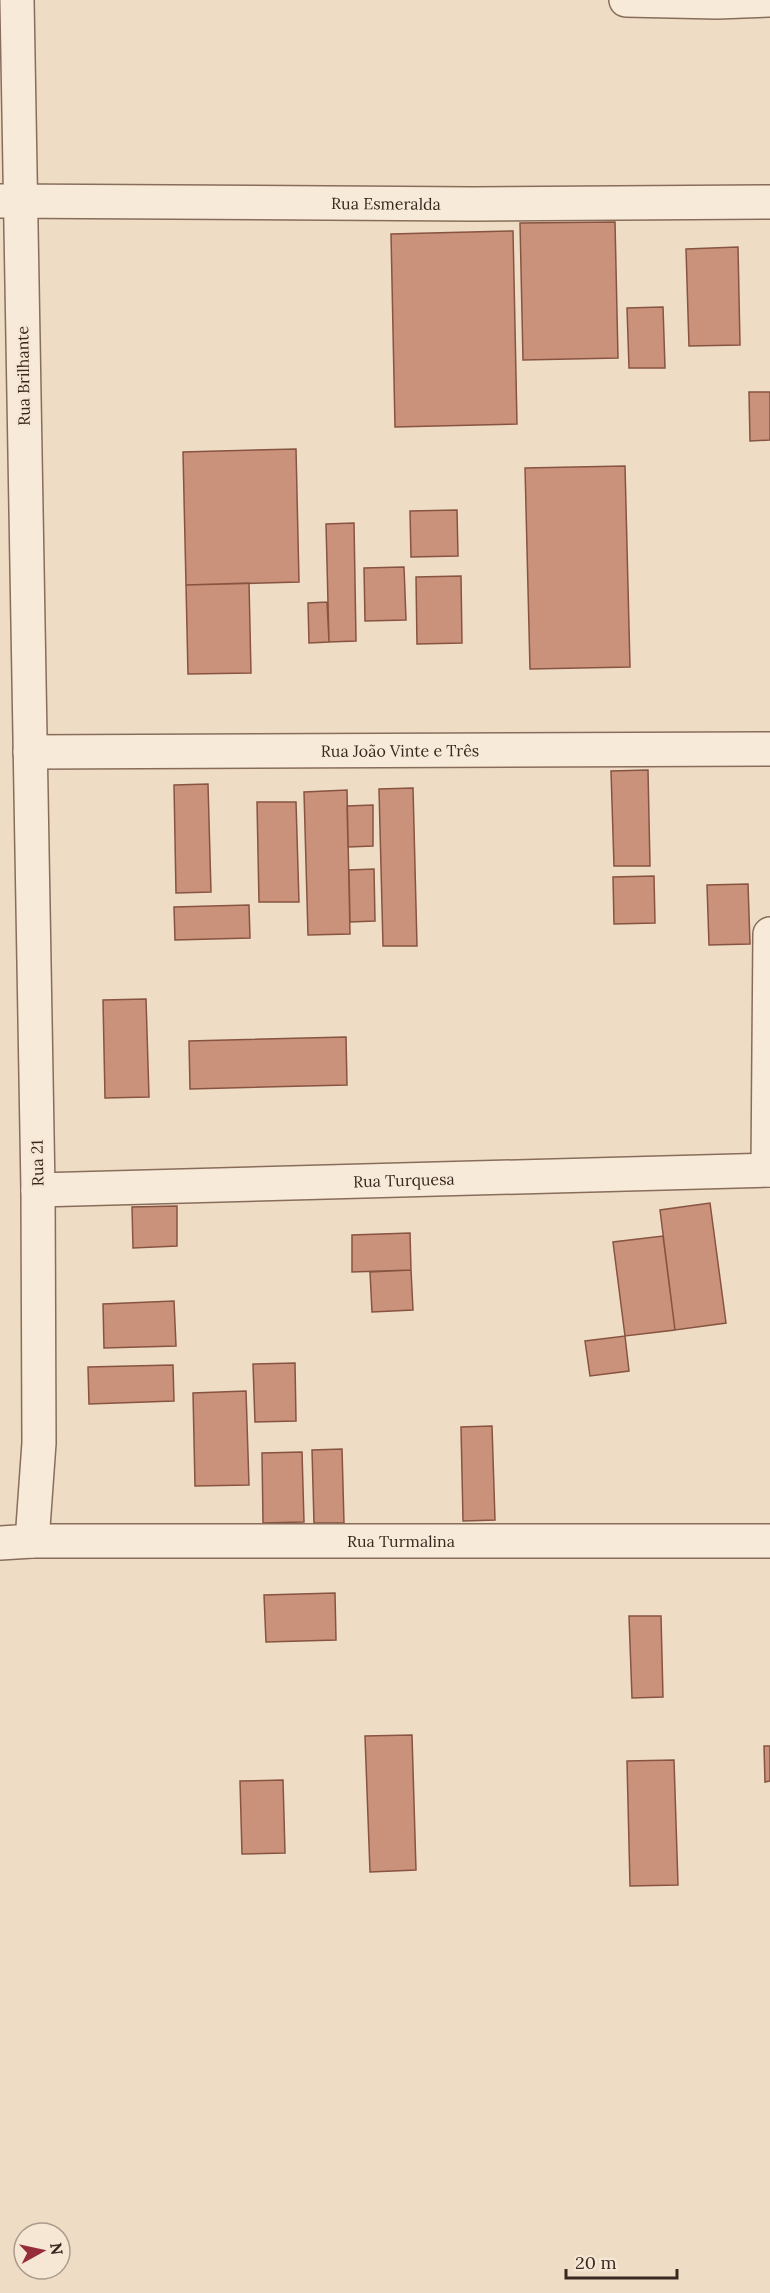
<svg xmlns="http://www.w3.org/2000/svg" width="770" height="2293" font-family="Lora,serif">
<rect width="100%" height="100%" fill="#eedcc5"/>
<path fill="#cb927b" stroke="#875441" stroke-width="1.5" d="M615,222l3,136 -95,2 -3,-137z
M513,231l4,193 -122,3 -4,-193z
M738,247l2,98 -51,1 -3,-97z
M663,307l2,61h-36l-2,-60z
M749,392h21v48l-20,1z
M296,449l3,133 -113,3 -3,-133z
M625,466l5,201 -100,2 -5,-201z
M457,510l1,46 -47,1 -1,-46z
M354,523l2,118 -27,1 -3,-118z
M404,567l2,53 -41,1 -1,-53z
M461,576l1,67 -45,1 -1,-67z
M249,583l2,90 -63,1 -2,-89z
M327,602l2,40 -20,1 -1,-40z
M648,770l2,96h-36l-3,-95z
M208,784l3,108 -35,1 -2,-108z
M413,788l4,158h-34l-4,-157z
M347,790l3,144 -42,1 -4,-143z
M257,802h39l3,100h-40z
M373,805v41l-25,1 -1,-41z
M374,869l1,52 -25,1 -1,-52z
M654,876l1,47 -41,1 -1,-47z
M748,884l2,60 -41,1 -2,-60z
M249,905l1,33 -75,2 -1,-33z
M146,999l3,98 -44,1 -2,-98z
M346,1037l1,48 -157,4 -1,-48z
M710,1203l16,120 -51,7 -15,-120z
M177,1206v40l-44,2 -1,-41z
M410,1233l1,37 -59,2v-37z
M663,1236l12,94 -50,6 -12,-94z
M411,1270l2,40 -41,2 -2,-40z
M174,1301l2,45 -72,2 -1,-44z
M625,1336l4,35 -39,5 -5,-35z
M295,1363l1,58 -41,1 -2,-58z
M173,1365l1,36 -85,3 -1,-37z
M246,1391l3,94 -54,1 -2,-93z
M492,1426l3,94 -32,1 -2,-94z
M342,1449l2,74h-30l-2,-73z
M302,1452l2,70 -41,1 -1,-70z
M335,1593l1,47 -70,2 -2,-47z
M629,1616h32l2,81 -31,1z
M412,1735l4,135 -46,2 -5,-136z
M764,1746h6v35l-5,1z
M674,1760l4,125 -48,1 -3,-125z
M283,1780l2,73 -43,1 -2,-73z"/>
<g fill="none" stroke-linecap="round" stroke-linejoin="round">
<defs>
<g id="minor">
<path d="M626,0l91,2 53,-2"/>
<path id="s1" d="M0,201l473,3 297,-2"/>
<path id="s2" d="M30,752l740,-3"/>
<path d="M768,1170l2,-236"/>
<path id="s3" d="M38,1190l732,-20"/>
<path id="s4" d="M32,1541h738"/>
<path d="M0,1543l32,-2 7,-98 -1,-253 -21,-1190"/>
</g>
</defs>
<use href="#minor" stroke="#886d5b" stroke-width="36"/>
<use href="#minor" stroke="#f8ead8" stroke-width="33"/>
</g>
<g text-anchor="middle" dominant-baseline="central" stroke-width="5" stroke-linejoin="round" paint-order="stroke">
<g font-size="16" fill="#39281f" stroke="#f5e7d4">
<text stroke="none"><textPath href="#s1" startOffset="386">Rua Esmeralda</textPath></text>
<text transform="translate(23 376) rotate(-91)">Rua Brilhante</text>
<text stroke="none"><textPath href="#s2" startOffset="370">Rua João Vinte e Três</textPath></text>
<text transform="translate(37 1163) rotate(-91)">Rua 21</text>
<text stroke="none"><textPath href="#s3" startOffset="366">Rua Turquesa</textPath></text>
<text stroke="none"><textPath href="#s4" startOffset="369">Rua Turmalina</textPath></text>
</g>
</g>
<g transform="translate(42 2251) rotate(82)"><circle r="28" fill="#f5e7d4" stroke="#aa9b8c" stroke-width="1.5"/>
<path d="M0-4.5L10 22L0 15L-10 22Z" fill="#972c3b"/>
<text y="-9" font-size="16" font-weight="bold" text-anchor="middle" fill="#39281f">N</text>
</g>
<path d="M566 2269v9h111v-9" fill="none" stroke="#39281f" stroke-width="3"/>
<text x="575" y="2269" font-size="18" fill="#39281f" stroke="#f5e7d4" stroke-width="4.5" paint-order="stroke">20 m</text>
</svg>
